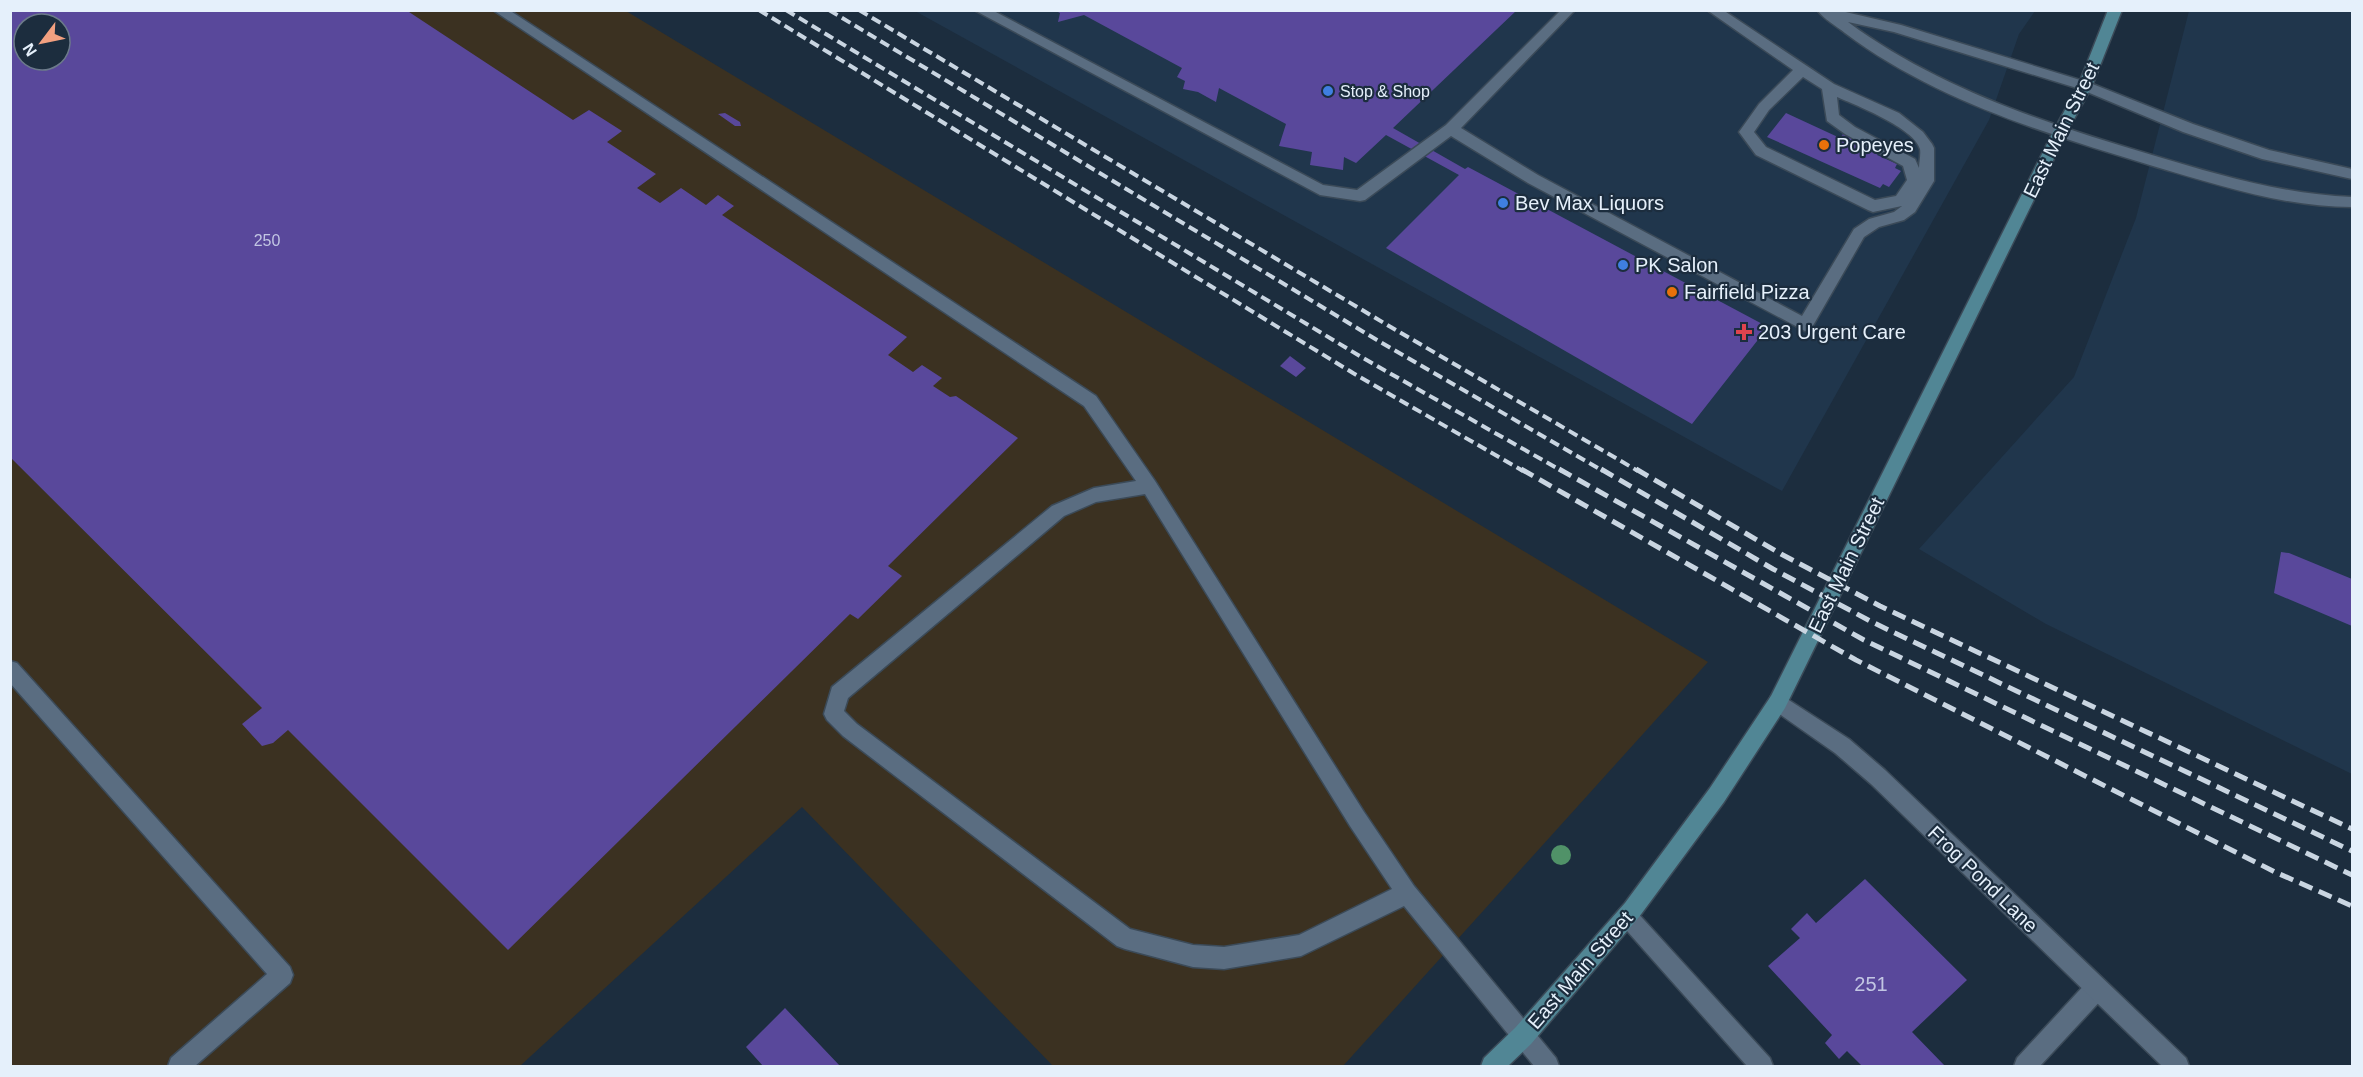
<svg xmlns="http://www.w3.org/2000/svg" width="2363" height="1077" font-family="Arial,sans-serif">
<rect width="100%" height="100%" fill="#1c2d3e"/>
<path fill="#20364c" d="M915,11h1120l-16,23 -30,86 -207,371z
M2189,11h163v763l-306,-150 -127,-75 155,-172 62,-159z"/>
<path fill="#3b3121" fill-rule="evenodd" d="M10,11h616l1082,651 -365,404h-290l-251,-259 -282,259h-509zM24,24h36v36h-36z"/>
<path fill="#59489b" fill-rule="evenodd" d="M10,10h396l167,110 16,-10 33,21 -15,11 49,32 -19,14 23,15 21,-15 25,17 12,-10 16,11 -12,9 185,122 -19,18 25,17 9,-7 20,13 -9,8 17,11 6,-1 62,42 -130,128 14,10 -44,43 -8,-5 -342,336 -220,-220 -15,13 -11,3 -20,-22 20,-16 -252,-251zM24,24h36v36h-36z
M1054,10h463l-124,118 72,41 3,-2 300,160 -76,97 -306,-176 73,-73 -73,-40 -30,28 -12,-6 -1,13 -33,-5 2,-13 -33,-6 7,-22 -67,-36 -3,14 -18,-10 -15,-3 2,-8 -8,-4 5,-9 -98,-53 -26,7 2,-9z
M725,113l15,9 1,4h-6l-17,-12z
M1786,113l54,25 3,-4 36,17 -2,4 20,9 -2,4 6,3 -12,16 -6,-3 -3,4 -113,-51z
M1290,356l16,12 -10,9 -16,-11z
M2281,552l8,1 63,26v47l-78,-33z
M1865,879l102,101 -55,52 33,34h-83l-15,-15 -8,8 -14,-16 7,-8 -64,-69 32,-28 -9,-9 16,-16 9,10z
M785,1008l55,58h-77l-17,-19z"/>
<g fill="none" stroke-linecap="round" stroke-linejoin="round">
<defs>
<path id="lane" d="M493,10h16l587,386 59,85 209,331 50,74 142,172 3,8h-25l-130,-160 -103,50 -77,13 -31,-2 -68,-18 -8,-3 -274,-210 -16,-16 -3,-6 8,-27 220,-181 42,-18 42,-7 -52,-75zM1145,494l205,332 42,63 -93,46 -75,12 -31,-2 -63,-16 -273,-205 -13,-13 4,-13 216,-182 32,-14z
M974,10h18l331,175 34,5 89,-65 115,-115h14l-114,118 77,47 264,141 52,-87 15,-10 25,-7 8,-6 -29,6 -5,-2 -112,-55 -17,-23 20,-28 34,-34 -86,-60h16l111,74 65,29 24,19 9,12 2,4v33l-19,31 -11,8 -25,7 -15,10 -53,92 -6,2 -277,-148 -77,-47 -86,64 -5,1 -40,-6zM1803,77l19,12 5,32 18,13 58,32 4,14 -11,16 -21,4 -109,-53 -12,-15 15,-22zM1837,97c19,8 77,31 83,52 1,5 -1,14 -1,19l-4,-9 -60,-32 -16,-12z
M1817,10h20l64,15 189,58 103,41 76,26 83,19v10l-90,-20 -79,-27 -103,-43 -186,-57 -46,-10c89,66 199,102 304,133 66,20 131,39 200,42v10c-68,0 -134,-22 -199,-41 -106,-32 -219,-66 -308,-133 -9,-7 -21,-14 -28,-23z
M10,661l7,2 273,304 3,8 -3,8 -95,83h-27l3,-8 96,-84 -257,-291z
M1627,905l7,4 136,149 3,8h-26l-127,-143 -4,-7 4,-7z
M2096,978l8,3 3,8 -3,8 -64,69h-26l3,-8 71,-77z"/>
<path id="street" d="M1778,693l71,46 36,31 301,288 3,8h-27l-291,-282 -36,-31 -64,-45 -3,-6 3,-6z"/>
<path id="secondary" d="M2108,10h14l-30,76 -25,46 -282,576 -61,94 -85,115 -108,127 -23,22h-27l3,-8 31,-30 110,-125 85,-115 61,-92 282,-564 25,-46z"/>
</defs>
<use href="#lane" stroke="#3b4a58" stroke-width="3"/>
<use href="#street" stroke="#3b4a58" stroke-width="3"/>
<use href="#secondary" stroke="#3b4a58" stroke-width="3"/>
<use href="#lane" fill="#5a6d81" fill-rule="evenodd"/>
<use href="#street" fill="#5a6d81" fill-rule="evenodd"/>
<use href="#secondary" fill="#518695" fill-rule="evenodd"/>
<path stroke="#c9d5e1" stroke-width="4" stroke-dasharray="10 5" stroke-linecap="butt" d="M759,10l594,363 170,98
M786,10l577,348 199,113
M829,10l548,330 226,131
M859,10l530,316 249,145"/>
<path stroke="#c9d5e1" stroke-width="5" stroke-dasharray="14 7" stroke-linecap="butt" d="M1521,469l335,191 419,212 77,34
M1559,469l305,171 488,235
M1601,469l172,100 99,53 480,229
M1636,469l145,85 99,52 472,223"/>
</g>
<circle fill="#509268" cx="1561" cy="855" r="10"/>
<g fill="#3f7fe0" stroke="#1c2d3e" stroke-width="2">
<circle cx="1328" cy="91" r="6"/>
<circle cx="1503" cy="203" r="6"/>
<circle cx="1623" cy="265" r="6"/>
</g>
<g fill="#e8710a" stroke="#1c2d3e" stroke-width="2">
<circle cx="1824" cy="145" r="6"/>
<circle cx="1672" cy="292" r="6"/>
</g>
<path fill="#e0444e" stroke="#1c2d3e" stroke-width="2" d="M1741 323h6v6h6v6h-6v6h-6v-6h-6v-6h6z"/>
<g text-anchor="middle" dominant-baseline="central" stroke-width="4.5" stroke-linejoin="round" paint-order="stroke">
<g font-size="16" fill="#e5f0fb" stroke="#1c2d3e" text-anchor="start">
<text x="1340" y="91">Stop &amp; Shop</text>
</g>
<g font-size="16" fill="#c2c6e3">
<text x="267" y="240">250</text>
</g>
<g font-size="20" fill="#e5f0fb" stroke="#1c2d3e">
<text transform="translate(2061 130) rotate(-64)">East Main Street</text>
<text transform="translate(1846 565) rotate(-64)">East Main Street</text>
<text transform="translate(1983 879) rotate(44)">Frog Pond Lane</text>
<text transform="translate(1580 970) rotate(-49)">East Main Street</text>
</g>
<g font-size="20" fill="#e5f0fb" stroke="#1c2d3e" text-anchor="start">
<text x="1836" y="145">Popeyes</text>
<text x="1515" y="203">Bev Max Liquors</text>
<text x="1635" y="265">PK Salon</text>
<text x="1684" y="292">Fairfield Pizza</text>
<text x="1758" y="332">203 Urgent Care</text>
</g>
<g font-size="20" fill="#c2c6e3">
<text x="1871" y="984">251</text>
</g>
</g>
<rect width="2363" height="1077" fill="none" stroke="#e5f0fb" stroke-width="24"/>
<g transform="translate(42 42) rotate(238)"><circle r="28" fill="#1c2d3e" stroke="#6c7b8a" stroke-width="1.5"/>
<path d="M0-4.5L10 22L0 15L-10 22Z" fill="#f2a080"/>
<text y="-9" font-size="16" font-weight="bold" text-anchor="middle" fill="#e5f0fb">N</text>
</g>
</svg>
